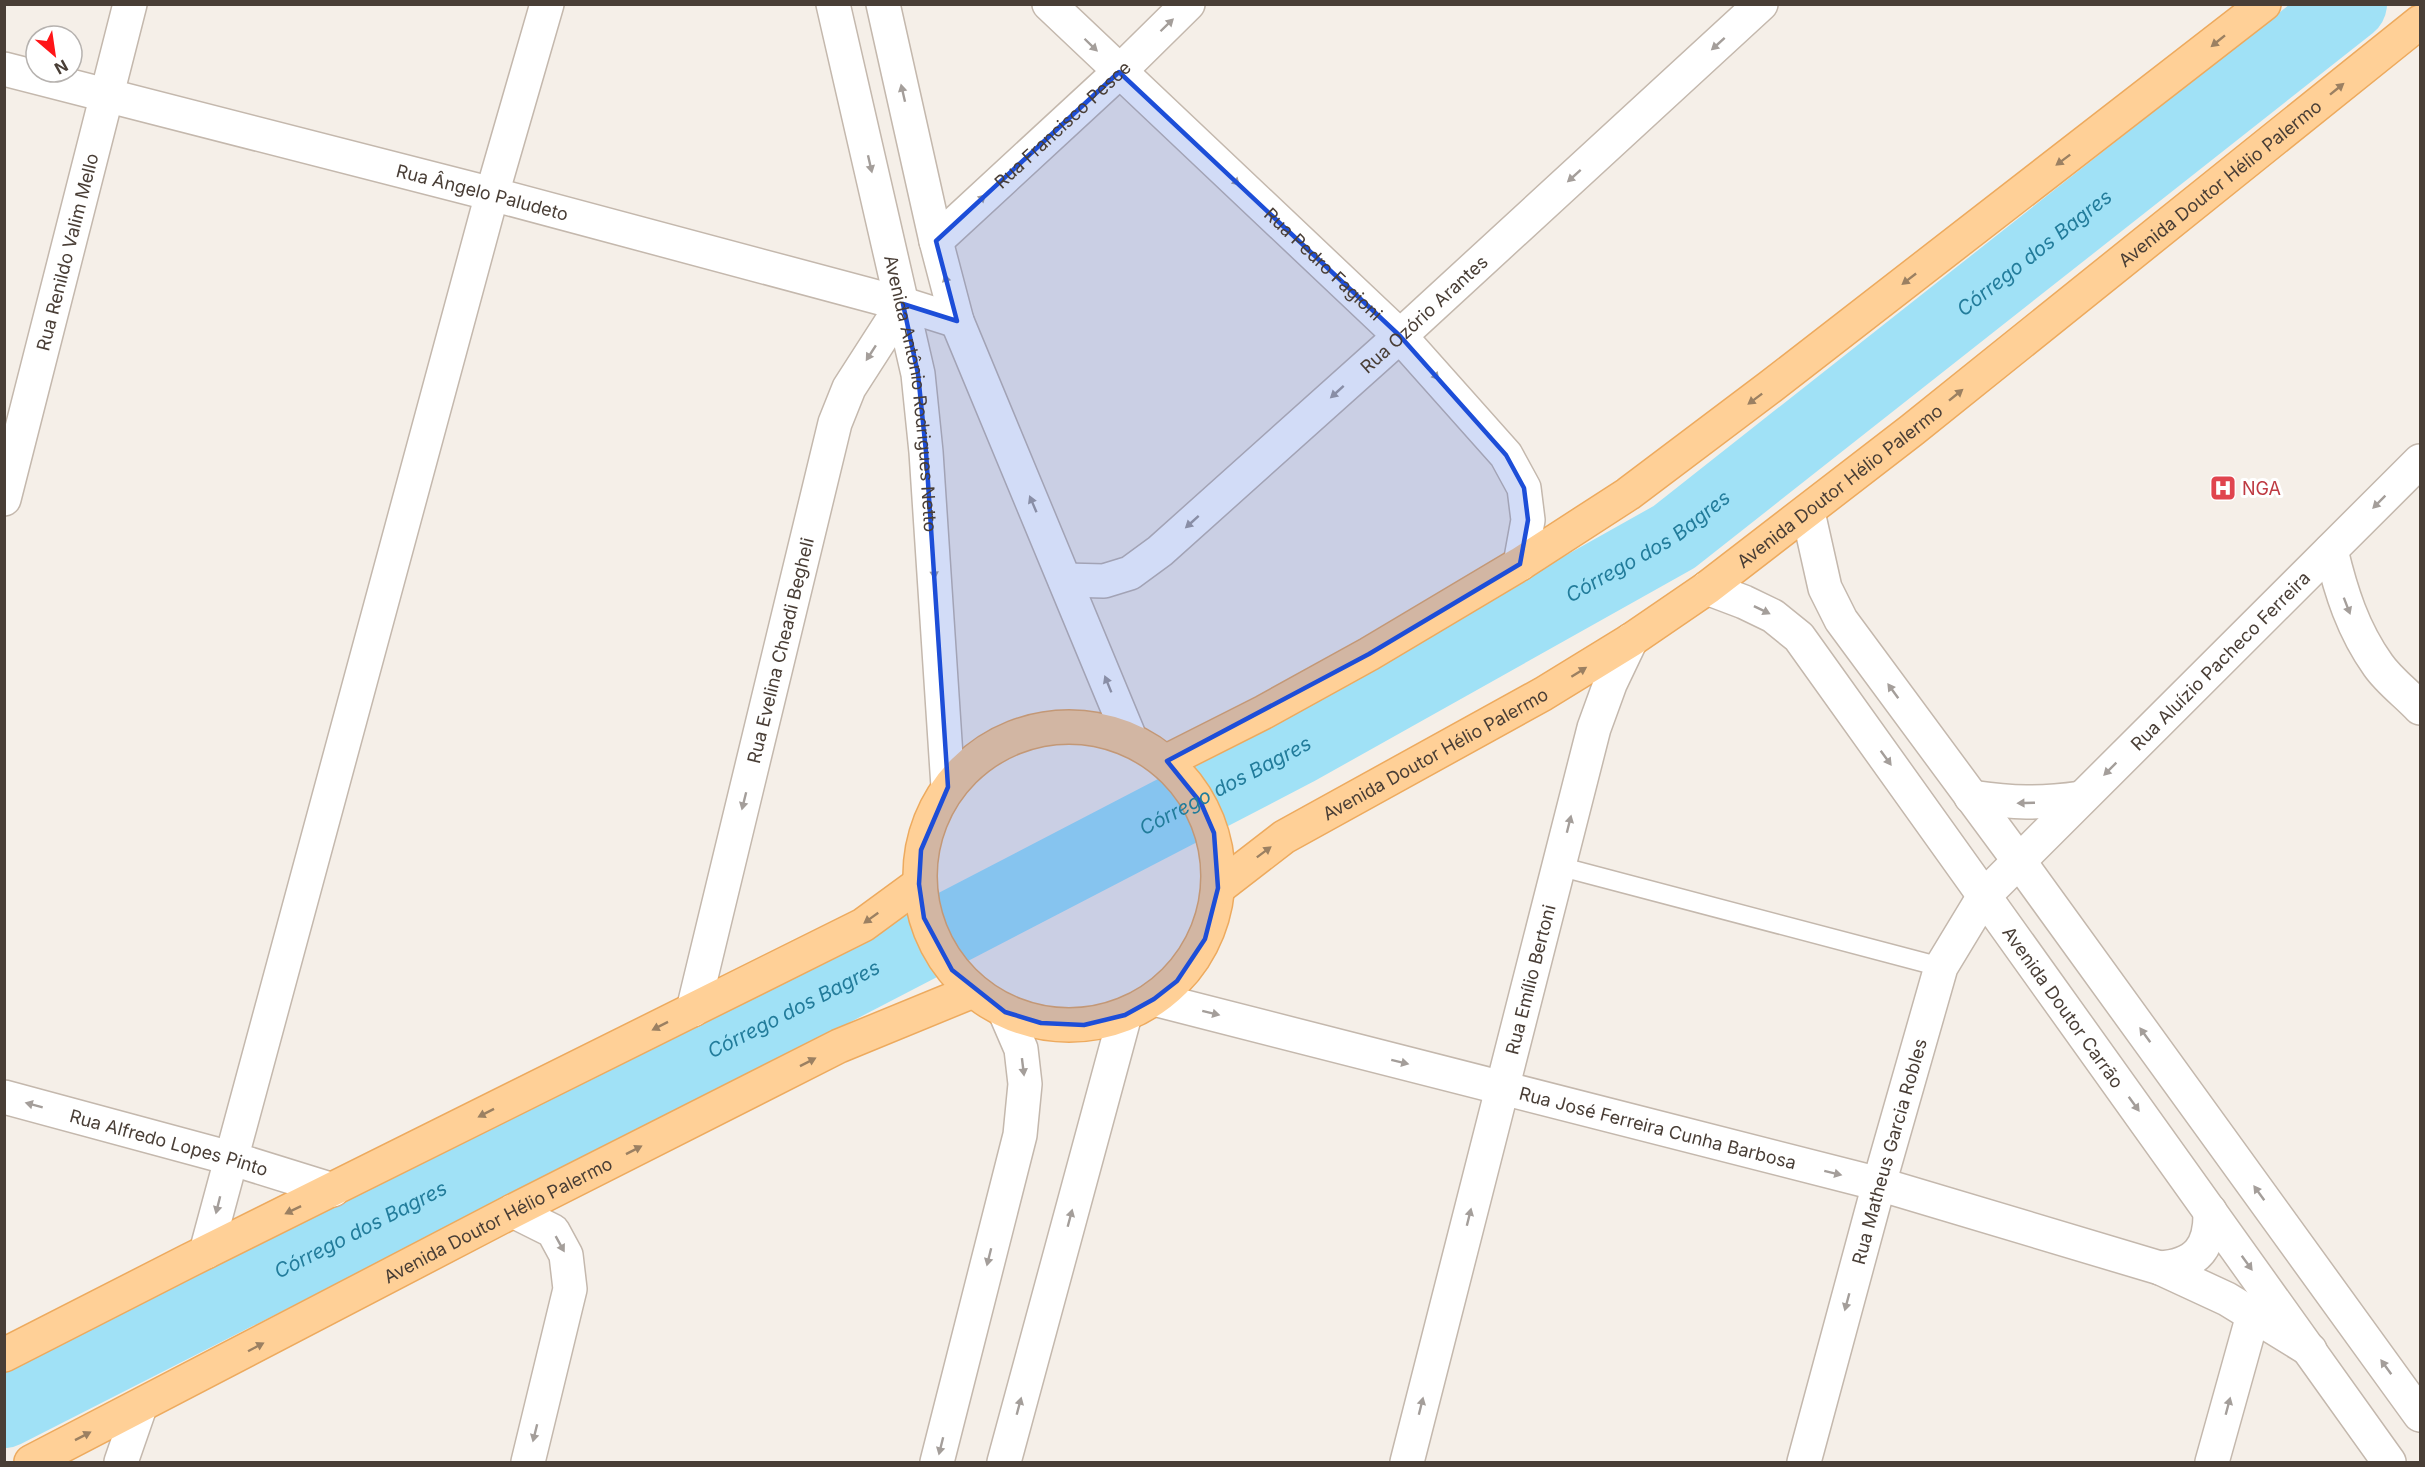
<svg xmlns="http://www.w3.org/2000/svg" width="2425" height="1467" font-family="Inter,sans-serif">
<rect width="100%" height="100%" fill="#f5efe8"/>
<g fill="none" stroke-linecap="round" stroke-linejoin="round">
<path stroke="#a0e1f6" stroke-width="74" id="s1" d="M4,1411l822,-418 470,-244 378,-212 676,-533"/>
<defs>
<path id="service" d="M1558,866l383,101"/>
<g id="minor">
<path id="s2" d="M1049,4l351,332 106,119 18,33 4,32 -8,44"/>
<path id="s3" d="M4,69l488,125 411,110 54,17"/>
<path id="s4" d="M936,241l183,-169 69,-68"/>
<path id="s5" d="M4,499l126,-495"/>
<path d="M2331,550c10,42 22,80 47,115 11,16 29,29 42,43"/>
<path id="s6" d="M1065,580l39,1 26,-8 30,-22 240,-215 361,-332"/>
<path id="s7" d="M1154,999l725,185 281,84 67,31 83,51"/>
<path id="s8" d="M693,1010l142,-587 14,-35 54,-84"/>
<path id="s9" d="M4,1097l226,61 103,32"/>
<path d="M513,1211l40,20 13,24 4,34 -42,173"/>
<path d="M206,1252l286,-1058 55,-190"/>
<path d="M2160,1268c37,-3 51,-21 50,-57"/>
<path d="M121,1462l19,-55"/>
<path id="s10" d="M1407,1462l187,-734 16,-44 21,-44"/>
<path id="s11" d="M1804,1462l75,-278 62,-217 43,-71 436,-435"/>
<path d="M2212,1462l41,-147"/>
</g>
<g id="tertiary">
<path id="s12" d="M833,4l85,370 8,78 22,335"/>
<path d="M883,4l53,237 21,80 173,417"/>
<path d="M1808,512l17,76 16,32 178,241 401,554"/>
<path id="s13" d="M1707,588l37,14 29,14 26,21 590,825"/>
<path d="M1971,797c43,6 68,7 110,1"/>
<path d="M937,1462l83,-327 5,-51 -4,-35 -16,-37"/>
<path d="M1004,1462l121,-447"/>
</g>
<g id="primary">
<circle cx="1069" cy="876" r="149"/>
<path d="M1167,761l97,-49 105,-58 151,-90 108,-70 142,-107 494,-383"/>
<path id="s14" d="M1218,888l66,-51 259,-143 88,-54 76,-52 205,-158 508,-408"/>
<path d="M4,1355l184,-94 675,-336 56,-41"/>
<path id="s15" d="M31,1462l482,-251 326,-165 134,-55"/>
</g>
</defs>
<use href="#service" stroke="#c4b8ad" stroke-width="21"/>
<use href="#minor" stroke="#c4b8ad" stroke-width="36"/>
<use href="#tertiary" stroke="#c4b8ad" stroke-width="36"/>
<use href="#primary" stroke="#edaa5e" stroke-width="36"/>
<use href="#service" stroke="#fff" stroke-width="18"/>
<use href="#minor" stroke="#fff" stroke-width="33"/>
<use href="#tertiary" stroke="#fff" stroke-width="33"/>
<use href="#primary" stroke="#ffd097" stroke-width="33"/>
</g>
<defs><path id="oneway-solid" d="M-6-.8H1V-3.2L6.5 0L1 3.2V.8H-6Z" transform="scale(1.5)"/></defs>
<g fill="#a49e9a">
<use href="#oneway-solid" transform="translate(1167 25) rotate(-44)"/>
<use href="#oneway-solid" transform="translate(1718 44) rotate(138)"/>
<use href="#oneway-solid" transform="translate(1091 45) rotate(44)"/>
<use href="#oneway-solid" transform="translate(903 93) rotate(-103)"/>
<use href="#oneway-solid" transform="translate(870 164) rotate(77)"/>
<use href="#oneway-solid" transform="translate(1574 176) rotate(138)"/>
<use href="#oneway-solid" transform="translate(1233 179) rotate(43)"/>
<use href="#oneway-solid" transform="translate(979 201) rotate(-43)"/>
<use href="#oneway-solid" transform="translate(947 283) rotate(-105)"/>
<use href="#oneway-solid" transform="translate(871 353) rotate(123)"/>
<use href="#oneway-solid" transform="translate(1433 373) rotate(48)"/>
<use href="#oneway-solid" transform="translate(1337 392) rotate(138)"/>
<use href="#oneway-solid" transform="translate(2379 502) rotate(135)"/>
<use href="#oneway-solid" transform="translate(1033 504) rotate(-113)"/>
<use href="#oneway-solid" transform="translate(1192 522) rotate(138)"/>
<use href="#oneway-solid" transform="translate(934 570) rotate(86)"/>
<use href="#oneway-solid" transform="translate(2347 606) rotate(69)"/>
<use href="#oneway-solid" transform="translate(1762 610) rotate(26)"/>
<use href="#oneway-solid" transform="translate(1108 684) rotate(-112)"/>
<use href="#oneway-solid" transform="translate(1893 691) rotate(-126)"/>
<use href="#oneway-solid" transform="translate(1886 758) rotate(54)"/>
<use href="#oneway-solid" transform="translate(2110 769) rotate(135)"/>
<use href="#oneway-solid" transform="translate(744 801) rotate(104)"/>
<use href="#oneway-solid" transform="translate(2026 803) rotate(178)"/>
<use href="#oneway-solid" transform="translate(1569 824) rotate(-76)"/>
<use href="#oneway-solid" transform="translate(1211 1013) rotate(14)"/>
<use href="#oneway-solid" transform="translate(2145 1035) rotate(-126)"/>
<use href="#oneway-solid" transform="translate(1400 1062) rotate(14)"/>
<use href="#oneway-solid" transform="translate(1023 1067) rotate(83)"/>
<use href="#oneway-solid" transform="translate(2134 1104) rotate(54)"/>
<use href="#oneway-solid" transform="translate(34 1105) rotate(-165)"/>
<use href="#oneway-solid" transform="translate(1833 1173) rotate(14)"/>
<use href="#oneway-solid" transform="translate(2259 1193) rotate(-126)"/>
<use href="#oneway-solid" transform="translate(218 1205) rotate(104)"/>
<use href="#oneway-solid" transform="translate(1469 1217) rotate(-76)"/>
<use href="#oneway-solid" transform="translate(1070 1218) rotate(-75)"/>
<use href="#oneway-solid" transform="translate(560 1244) rotate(61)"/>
<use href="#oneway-solid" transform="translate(989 1257) rotate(104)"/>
<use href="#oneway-solid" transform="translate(2247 1263) rotate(54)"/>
<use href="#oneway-solid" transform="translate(1847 1302) rotate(105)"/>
<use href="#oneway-solid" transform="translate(2386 1367) rotate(-126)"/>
<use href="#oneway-solid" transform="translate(1019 1406) rotate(-75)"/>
<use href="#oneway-solid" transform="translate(1421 1406) rotate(-76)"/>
<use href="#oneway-solid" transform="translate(2228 1406) rotate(-75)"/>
<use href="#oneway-solid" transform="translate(535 1433) rotate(104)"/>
<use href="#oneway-solid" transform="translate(941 1446) rotate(104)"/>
</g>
<g fill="#9b8062">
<use href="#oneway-solid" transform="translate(2218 41) rotate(141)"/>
<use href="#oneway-solid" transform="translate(2337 89) rotate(-39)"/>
<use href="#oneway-solid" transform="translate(2063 160) rotate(143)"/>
<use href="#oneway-solid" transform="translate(1909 279) rotate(142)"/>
<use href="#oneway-solid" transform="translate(1956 395) rotate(-39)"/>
<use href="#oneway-solid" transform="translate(1755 399) rotate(143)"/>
<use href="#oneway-solid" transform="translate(1579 672) rotate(-32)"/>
<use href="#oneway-solid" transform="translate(1264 852) rotate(-37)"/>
<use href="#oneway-solid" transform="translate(871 918) rotate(144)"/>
<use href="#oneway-solid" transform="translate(660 1026) rotate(153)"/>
<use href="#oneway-solid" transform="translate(808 1062) rotate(-27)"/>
<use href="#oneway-solid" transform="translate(486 1113) rotate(153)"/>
<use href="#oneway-solid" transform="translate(634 1150) rotate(-27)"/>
<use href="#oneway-solid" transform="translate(293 1210) rotate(154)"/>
<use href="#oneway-solid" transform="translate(256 1347) rotate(-28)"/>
<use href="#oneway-solid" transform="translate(83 1436) rotate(-27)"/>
</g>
<path fill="#1d4ed8" fill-opacity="0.2" stroke="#1d4ed8" stroke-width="4.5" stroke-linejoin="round" d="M1119,72l281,264 106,119 18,33 4,32 -8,44 -151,90 -202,107 34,42 13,30 4,55 -13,51 -28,42 -23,18 -29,16 -41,10 -43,-2 -36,-11 -53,-42 -28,-52 -5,-34 2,-34 27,-63 -22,-335 -8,-78 -15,-70 54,17 -21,-80z"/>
<defs>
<symbol id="hospital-square" viewBox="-11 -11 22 22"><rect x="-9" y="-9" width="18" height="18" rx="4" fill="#e0444e" stroke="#fff"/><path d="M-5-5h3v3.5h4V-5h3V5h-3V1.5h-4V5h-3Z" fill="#fff"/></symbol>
</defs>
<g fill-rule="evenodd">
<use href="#hospital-square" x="2208" y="473" width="30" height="30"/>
</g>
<g text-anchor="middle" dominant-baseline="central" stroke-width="6" stroke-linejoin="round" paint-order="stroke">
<g font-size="18" fill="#493e36" stroke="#fff">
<text stroke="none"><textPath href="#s4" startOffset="172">Rua Francisco Pesce</textPath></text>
<text stroke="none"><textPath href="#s14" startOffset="1228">Avenida Doutor Hélio Palermo</textPath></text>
<text stroke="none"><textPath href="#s3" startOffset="494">Rua Ângelo Paludeto</textPath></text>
<text stroke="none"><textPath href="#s5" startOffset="255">Rua Renildo Valim Mello</textPath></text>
<text stroke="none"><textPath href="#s2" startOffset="378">Rua Pedro Fagioni</textPath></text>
<text stroke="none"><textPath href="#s6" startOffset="458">Rua Ozório Arantes</textPath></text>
<text stroke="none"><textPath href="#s12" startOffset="398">Avenida Antônio Rodrigues Netto</textPath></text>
<text stroke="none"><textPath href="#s14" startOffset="742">Avenida Doutor Hélio Palermo</textPath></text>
<text stroke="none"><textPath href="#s8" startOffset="370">Rua Evelina Cheadi Begheli</textPath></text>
<text stroke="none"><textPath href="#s11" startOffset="930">Rua Aluízio Pacheco Ferreira</textPath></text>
<text stroke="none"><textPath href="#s14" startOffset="256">Avenida Doutor Hélio Palermo</textPath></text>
<text stroke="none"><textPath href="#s10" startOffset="498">Rua Emílio Bertoni</textPath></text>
<text stroke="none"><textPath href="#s13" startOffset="560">Avenida Doutor Carrão</textPath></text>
<text stroke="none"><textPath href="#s7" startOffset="520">Rua José Ferreira Cunha Barbosa</textPath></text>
<text stroke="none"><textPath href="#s9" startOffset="171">Rua Alfredo Lopes Pinto</textPath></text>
<text stroke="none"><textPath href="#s11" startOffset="322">Rua Matheus Garcia Robles</textPath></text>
<text stroke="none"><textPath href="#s15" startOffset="526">Avenida Doutor Hélio Palermo</textPath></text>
</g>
<g font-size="18" fill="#be3a42" stroke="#fff" text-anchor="start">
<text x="2242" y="488">NGA</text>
</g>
<g font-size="20" font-style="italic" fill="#227c9b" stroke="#fff">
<text stroke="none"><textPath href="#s1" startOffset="2344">Córrego dos Bagres</textPath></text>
<text stroke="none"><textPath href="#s1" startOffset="1858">Córrego dos Bagres</textPath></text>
<text stroke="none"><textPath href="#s1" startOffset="1372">Córrego dos Bagres</textPath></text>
<text stroke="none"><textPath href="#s1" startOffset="886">Córrego dos Bagres</textPath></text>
<text stroke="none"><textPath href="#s1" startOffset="400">Córrego dos Bagres</textPath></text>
</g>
</g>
<rect width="2425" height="1467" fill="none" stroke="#493e36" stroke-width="12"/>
<g transform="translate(54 54) rotate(151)"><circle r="28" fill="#ffffff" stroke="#b6b2af" stroke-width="1.5"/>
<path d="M0-4.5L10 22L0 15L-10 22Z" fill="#ff1518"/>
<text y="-9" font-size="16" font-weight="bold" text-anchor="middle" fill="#493e36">N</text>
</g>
</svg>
